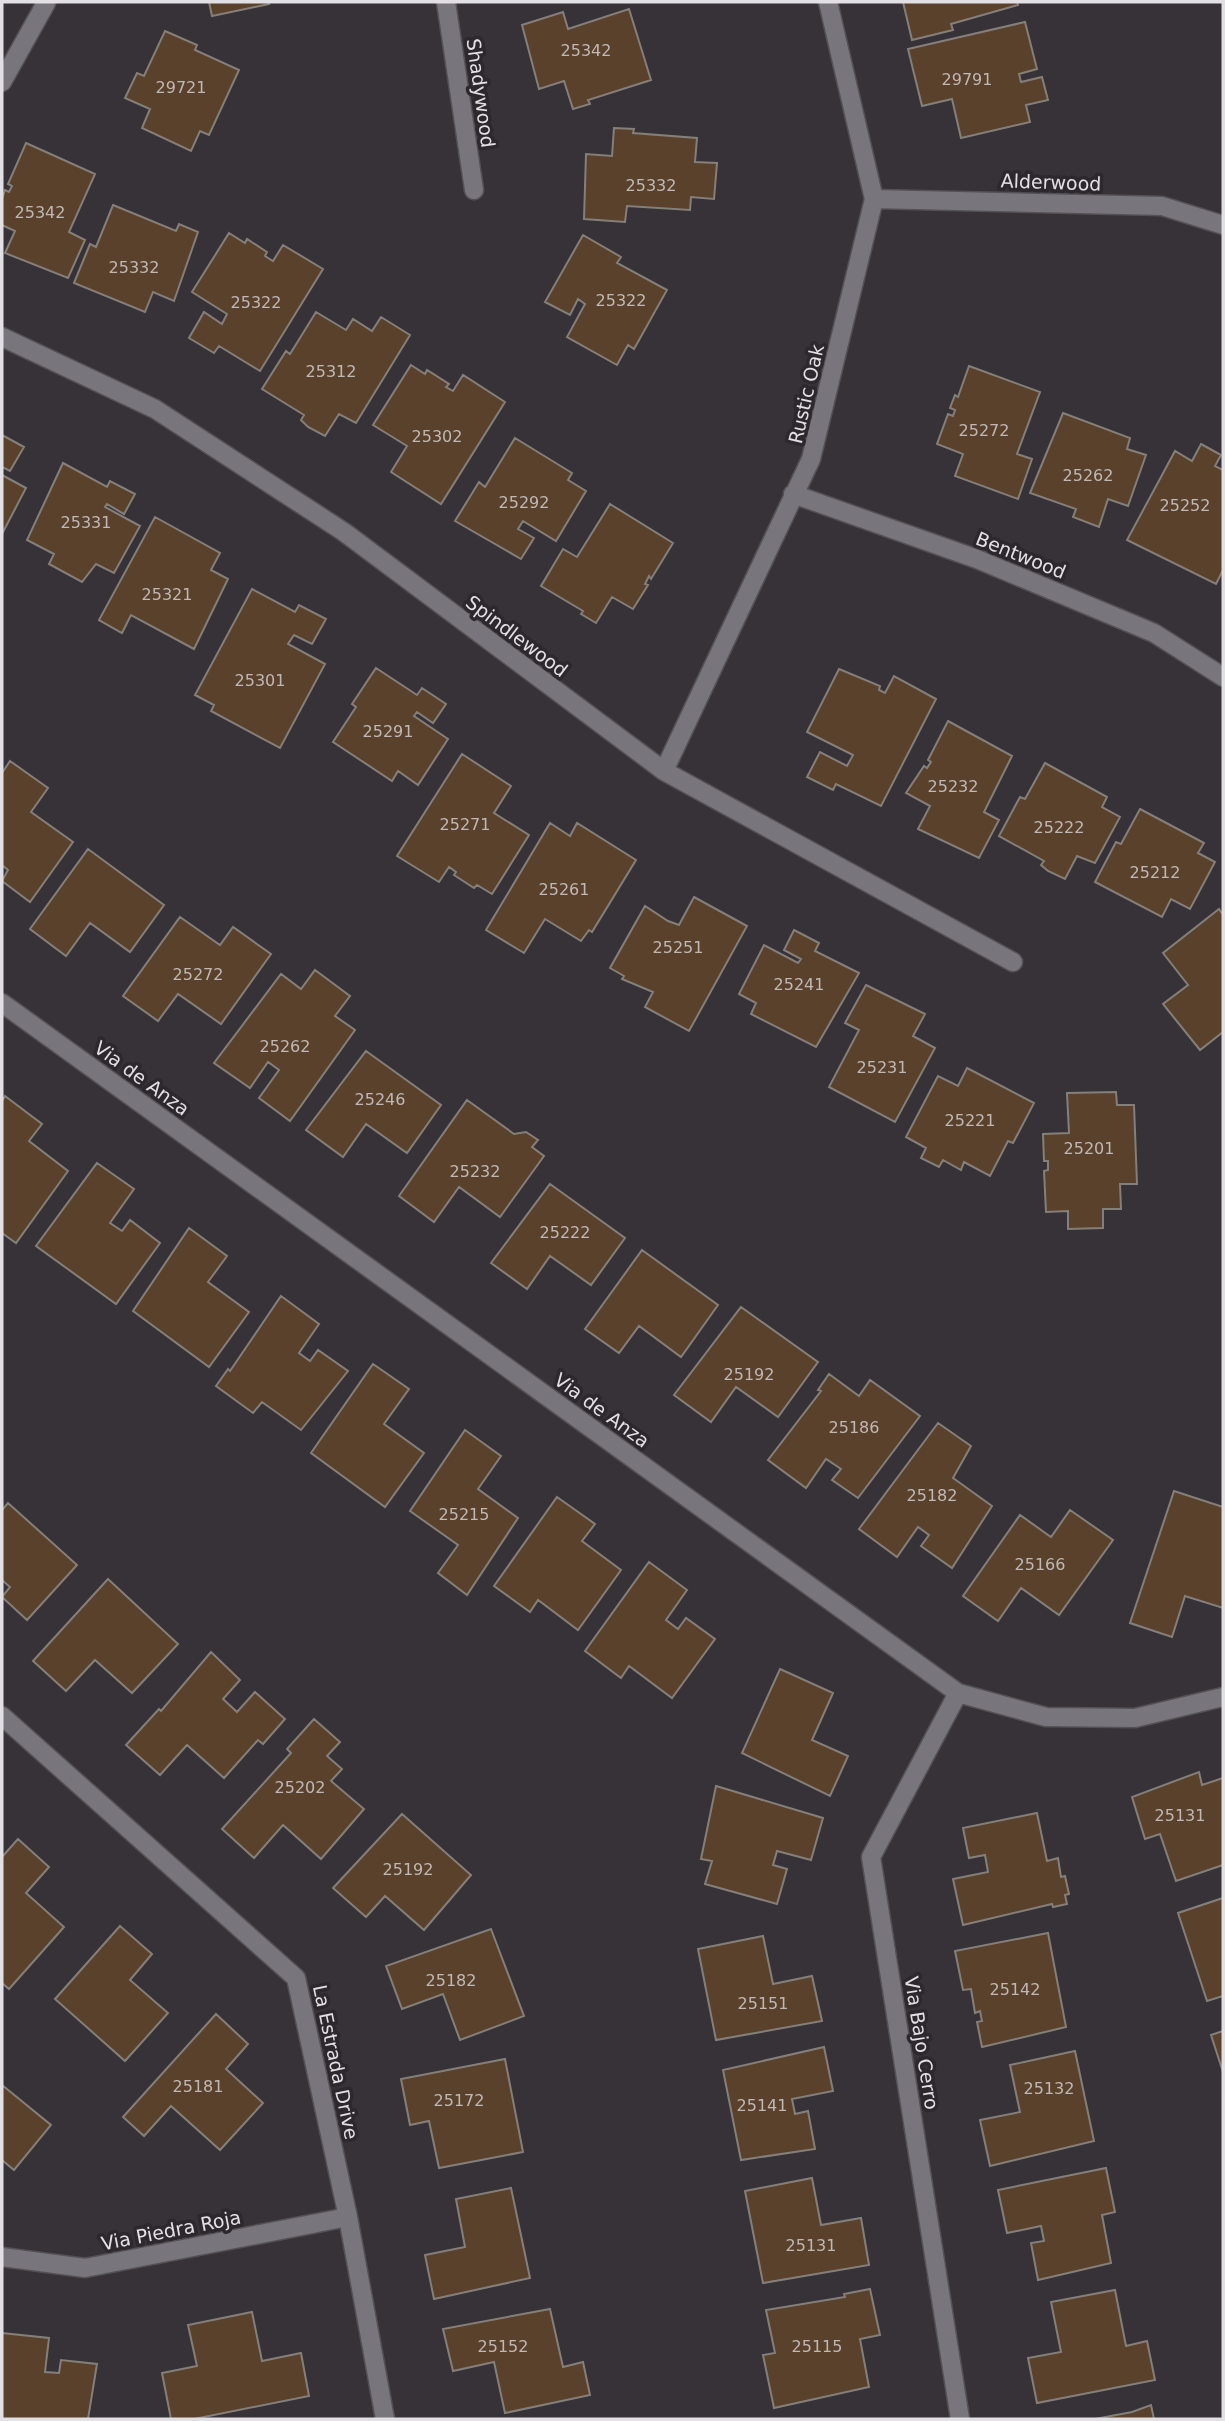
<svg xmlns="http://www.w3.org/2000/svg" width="1225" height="2421" font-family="'DejaVu Sans',sans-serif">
<rect width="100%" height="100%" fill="#363238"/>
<path fill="#59412b" stroke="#857f7a" stroke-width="2" d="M209,2h59l1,2 -57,12z
M903,2h114l1,3 -67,19 2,6 -41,10z
M629,9l22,71 -63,20 2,4 -17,5 -9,-28 -25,8 -17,-64 41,-13 5,17z
M1025,22l12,47 -18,5 2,8 21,-5 6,23 -22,5 4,17 -69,16 -9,-39 -30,7 -14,-57z
M165,31l32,14 -2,5 44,20 -30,65 -9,-4 -9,20 -49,-23 8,-19 -25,-11 12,-25 7,3z
M614,128l20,1 -1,4 64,5 -2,24 22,1 -3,36 -23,-2 -1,13 -63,-4 -2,16 -41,-3 2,-65 26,2z
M26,143l69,31 -26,58 16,8 -17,38 -63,-25 10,-22 -13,-6v-26l3,-9 4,2 3,-6 -4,-2z
M113,205l63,26 3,-7 19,8 -24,69 -21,-9 -8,20 -71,-29 16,-39 6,3z
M229,233l16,10 2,-4 20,13 -2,4 8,5 10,-16 40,24 -63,102 -41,-25 -5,7 -25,-15 15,-26 18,12 5,-10 -35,-22z
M583,235l38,22 -4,6 50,27 -33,59 -6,-4 -11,20 -50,-28 18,-33 -7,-5 -8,16 -25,-13z
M316,312l30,18 7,-11 19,12 9,-14 29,18 -54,88 -17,-9 -14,22 -17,-9 -7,-7 3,-5 -42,-26 24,-38 4,3z
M411,365l14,9 2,-4 22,14 -3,3 7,4 10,-16 42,27 -64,102 -50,-32 16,-26 -34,-21z
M969,366l71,26 -23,62 15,5 -14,40 -63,-23 8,-22 -26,-10 11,-30 5,2 2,-6 -5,-2 5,-13 3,2z
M1063,413l67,25 -3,11 19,6 -18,51 -20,-7 -9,28 -26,-10 3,-8 -46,-16z
M2,435l22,12 -14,24 -8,-4z
M515,438l57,35 -4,7 18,11 -30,50 -33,-20 -5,8 16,9 -13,21 -66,-38 24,-39 6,5z
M1201,444l20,11 -6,11 8,4v100l-7,14 -89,-44 48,-89 17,10z
M63,463l44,24 3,-6 25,13 -11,20 -17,-10 -2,3 35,19 -26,47 -18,-9 -14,18 -33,-18 5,-10 -27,-14z
M2,475l24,13 -24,46z
M610,504l63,39 -22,36 -2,-3 -4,8 3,1 -15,24 -21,-12 -16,26 -15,-9 2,-3 -42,-25 22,-37 14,8z
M155,517l65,36 -9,17 17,9 -34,70 -63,-34 -9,18 -23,-13z
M252,589l43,23 4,-7 27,14 -14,25 -18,-9 -6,9 37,20 -45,84 -69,-37 3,-6 -19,-10z
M376,668l41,27 5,-7 24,16 -13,19 -16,-11 -3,4 34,23 -30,46 -20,-14 -6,10 -59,-39 23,-35 -4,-3z
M839,669l41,17 -1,4 6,3 9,-17 42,23 -55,107 -45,-22 -3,6 -26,-13 13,-25 27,14 6,-11 -46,-23z
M948,721l64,35 -28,56 15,8 -20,38 -61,-29 12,-23 -24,-13 18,-27 3,2 4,-6 -3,-2z
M462,754l49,32 -17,27 35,22 -37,59 -15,-9 -3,3 -20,-13 2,-3 -7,-5 -10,15 -42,-26z
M10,761l38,27 -17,24 42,30 -43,60 -28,-21 6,-11 -6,-5v-92z
M1045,763l62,34 -5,10 18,10 -25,46 -18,-7 -12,23 -17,-8 -7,-6 3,-4 -45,-25 21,-39 5,2z
M1140,809l64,34 -6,10 17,9 -25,47 -19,-10 -9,18 -67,-35 21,-40 5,2z
M550,823l20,13 7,-13 59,37 -44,72 -3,-2 -8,11 -36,-22 -21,34 -38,-23z
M88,849l76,56 -34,47 -40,-29 -24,33 -36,-27z
M694,897l53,29 -58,105 -44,-24 8,-15 -31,-13 2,-3 -14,-8 35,-62 23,15 11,4z
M1219,909l4,6v117l-23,18 -37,-46 25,-19 -25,-32z
M180,917l40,28 13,-18 38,27 -50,70 -43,-30 -20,27 -35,-25z
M794,930l25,13 -4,8 44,22 -43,74 -65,-33 5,-11 -17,-9 25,-49 34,18 3,-4 -17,-9z
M315,970l35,26 -15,20 20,14 -65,91 -31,-23 20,-28 -11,-8 -18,26 -36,-25 67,-89 20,15z
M866,985l59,29 -12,22 22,12 -40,74 -66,-35 30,-57 -14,-7z
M366,1051l75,54 -34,48 -41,-29 -23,33 -37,-27z
M967,1068l67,35 -21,40 -5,-2 -18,35 -26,-14 -3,8 -18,-10 -4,7 -18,-9 5,-10 -20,-11 32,-61 20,10z
M1116,1092l1,13h17l3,79h-17l1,25h-18v19l-35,1v-18l-22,1 -2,-41 4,-1v-9h-4l-1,-27 26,-1 -2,-40z
M5,1096l37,28 -13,17 39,30 -52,72 -14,-10v-132z
M467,1100l47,34 12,-2 12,8 -6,7 12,9 -44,61 -41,-30 -25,35 -35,-26z
M97,1163l37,26 -24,34 12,8 8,-11 30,23 -44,61 -80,-58z
M550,1184l75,54 -34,47 -41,-29 -23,33 -36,-26z
M189,1228l38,28 -19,26 41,30 -40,55 -76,-56z
M642,1250l76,55 -37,52 -42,-31 -20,27 -34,-24z
M281,1296l38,28 -20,29 11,8 8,-11 30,21 -47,59 -39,-28 -9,11 -37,-27 12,-17 2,2z
M741,1307l77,55 -40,55 -42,-30 -25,35 -37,-27z
M373,1364l36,25 -25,35 40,29 -39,54 -74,-54z
M829,1374l30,22 11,-16 50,36 -62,82 -26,-18 9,-11 -15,-10 -20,29 -38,-28 53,-69 -3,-1z
M938,1423l33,23 -18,32 39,28 -40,62 -31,-22 8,-11 -11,-8 -21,30 -38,-28z
M465,1430l36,26 -23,33 40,29 -51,77 -29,-22 20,-28 -48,-34z
M1174,1491l49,16v101l-38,-12 -13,41 -42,-14z
M557,1497l38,27 -13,17 39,29 -43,60 -40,-30 -8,12 -36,-26z
M8,1503l69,62 -50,55 -25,-23 8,-10 -8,-7v-70z
M1070,1510l43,30 -54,75 -38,-27 -23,33 -35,-25 57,-81 31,22z
M649,1562l38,28 -21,30 12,9 8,-11 29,21 -43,59 -43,-32 -8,12 -36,-27z
M108,1579l70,65 -46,49 -37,-33 -29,31 -33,-30z
M211,1652l29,28 -17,19 14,13 18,-20 30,27 -22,25 -5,-4 -34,38 -37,-33 -27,30 -34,-30 33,-36 2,2z
M780,1669l53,24 -21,47 36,16 -18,40 -88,-43z
M314,1719l26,23 -13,14 15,13 -11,12 33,28 -43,50 -38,-34 -29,33 -32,-29 69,-76 -4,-4z
M1199,1772l3,13 21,-7v87l-47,16 -16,-47 -15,5 -13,-42z
M716,1786l107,32 -12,42 -34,-9 -4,14 14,4 -10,35 -72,-20 7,-23 -11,-2z
M1037,1813l10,48 11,-3 3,19 4,-1 4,18 -4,1 2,9 -14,3 -1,-3 -89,21 -10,-46 35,-7 -3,-17 -16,3 -6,-30z
M402,1814l69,61 -47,55 -39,-34 -19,21 -33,-29z
M18,1839l31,28 -23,26 38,34 -55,62 -7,-6v-126z
M1223,1898v98l-16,5 -29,-88z
M120,1926l32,28 -22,26 38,33 -43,48 -70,-62z
M491,1929l33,87 -64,24 -17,-46 -41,15 -16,-43z
M1048,1933l18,94 -84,20 -5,-25 5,-1 -2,-10 -5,2 -4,-24 -8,1 -8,-39z
M763,1936l10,48 39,-8 10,45 -106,19 -18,-91z
M216,2014l32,30 -22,25 37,34 -43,47 -49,-44 -27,30 -21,-19z
M1223,2031v41l-12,-37z
M824,2047l9,44 -41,8 3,15 13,-3 7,38 -74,11 -18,-90z
M1075,2051l19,90 -104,25 -10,-46 40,-8 -10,-47z
M505,2059l18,93 -84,16 -10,-47 -19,4 -9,-46z
M2,2085l49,40 -37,45 -12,-10z
M1106,2168l9,44 -13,3 9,48 -73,17 -7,-37 13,-2 -3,-15 -34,7 -9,-43z
M812,2178l9,47 40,-7 8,47 -106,18 -18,-92z
M511,2188l19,90 -96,21 -9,-44 40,-8 -9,-48z
M870,2289l10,46 -20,4 9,48 -95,21 -11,-53 12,-2 -9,-43 79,-13 -1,-3z
M1115,2290l11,56 21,-5 8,39 -118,23 -9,-45 33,-6 -10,-50z
M550,2309l13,58 20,-5 7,33 -85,18 -11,-51 -41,9 -10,-42z
M252,2312l10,49 39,-8 8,43 -115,23h-23l-9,-46 35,-7 -9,-41z
M2,2333l47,5 -4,34 14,1 2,-13 36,4 -9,55h-86z
M1151,2405l3,14h-59l37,-7z"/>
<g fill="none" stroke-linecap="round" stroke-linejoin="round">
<defs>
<path id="minor" d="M446,2l28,188
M2,82l44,-79
M874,199l288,7 61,19
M2,337l153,72 189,123 320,239 349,191
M793,494l184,65 177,74 69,44
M664,771l147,-312 63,-260 -46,-197
M2,1003l956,690 88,24 89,1 88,-21
M958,1693l-87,164 89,562
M2,1716l294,262 52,239 37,202
M2,2257l83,11 263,-51"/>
</defs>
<use href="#minor" stroke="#545156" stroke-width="21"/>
<use href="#minor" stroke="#79757c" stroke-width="18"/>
</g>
<g text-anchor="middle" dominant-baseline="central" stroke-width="7" stroke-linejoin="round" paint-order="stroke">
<g font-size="16" fill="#c0b8b6">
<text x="586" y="50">25342</text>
<text x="967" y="79">29791</text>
<text x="181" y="87">29721</text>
<text x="651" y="185">25332</text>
<text x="40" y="212">25342</text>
<text x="134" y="267">25332</text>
<text x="621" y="300">25322</text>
<text x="256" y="302">25322</text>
<text x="331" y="371">25312</text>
<text x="984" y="430">25272</text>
<text x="437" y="436">25302</text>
<text x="1088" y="475">25262</text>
<text x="524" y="502">25292</text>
<text x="1185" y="505">25252</text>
<text x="86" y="522">25331</text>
<text x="167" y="594">25321</text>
<text x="260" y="680">25301</text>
<text x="388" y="731">25291</text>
<text x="953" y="786">25232</text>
<text x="465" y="824">25271</text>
<text x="1059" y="827">25222</text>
<text x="1155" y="872">25212</text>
<text x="564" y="889">25261</text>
<text x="678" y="947">25251</text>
<text x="198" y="974">25272</text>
<text x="799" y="984">25241</text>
<text x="285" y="1046">25262</text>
<text x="882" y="1067">25231</text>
<text x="380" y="1099">25246</text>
<text x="970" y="1120">25221</text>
<text x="1089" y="1148">25201</text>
<text x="475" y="1171">25232</text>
<text x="565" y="1232">25222</text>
<text x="749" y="1374">25192</text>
<text x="854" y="1427">25186</text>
<text x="932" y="1495">25182</text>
<text x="464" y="1514">25215</text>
<text x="1040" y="1564">25166</text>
<text x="300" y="1787">25202</text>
<text x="1180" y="1815">25131</text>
<text x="408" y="1869">25192</text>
<text x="451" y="1980">25182</text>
<text x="1015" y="1989">25142</text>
<text x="763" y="2003">25151</text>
<text x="198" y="2086">25181</text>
<text x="1049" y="2088">25132</text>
<text x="459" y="2100">25172</text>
<text x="762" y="2105">25141</text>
<text x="811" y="2245">25131</text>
<text x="503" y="2346">25152</text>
<text x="817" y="2346">25115</text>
</g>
<g font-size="19" fill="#e2e0e4" stroke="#2c282e">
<text transform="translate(481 93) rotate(82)">Shadywood</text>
<text transform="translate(1051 182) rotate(2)">Alderwood</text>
<text transform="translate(806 394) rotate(-77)">Rustic Oak</text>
<text transform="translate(1021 555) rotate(22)">Bentwood</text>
<text transform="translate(517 636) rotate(37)">Spindlewood</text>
<text transform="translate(142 1078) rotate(36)">Via de Anza</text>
<text transform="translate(602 1410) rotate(36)">Via de Anza</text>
<text transform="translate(922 2043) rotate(81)">Via Bajo Cerro</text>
<text transform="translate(336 2062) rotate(78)">La Estrada Drive</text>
<text transform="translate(171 2230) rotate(-11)">Via Piedra Roja</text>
</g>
</g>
<rect width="1225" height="2421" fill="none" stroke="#e2e0e4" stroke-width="7"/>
</svg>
